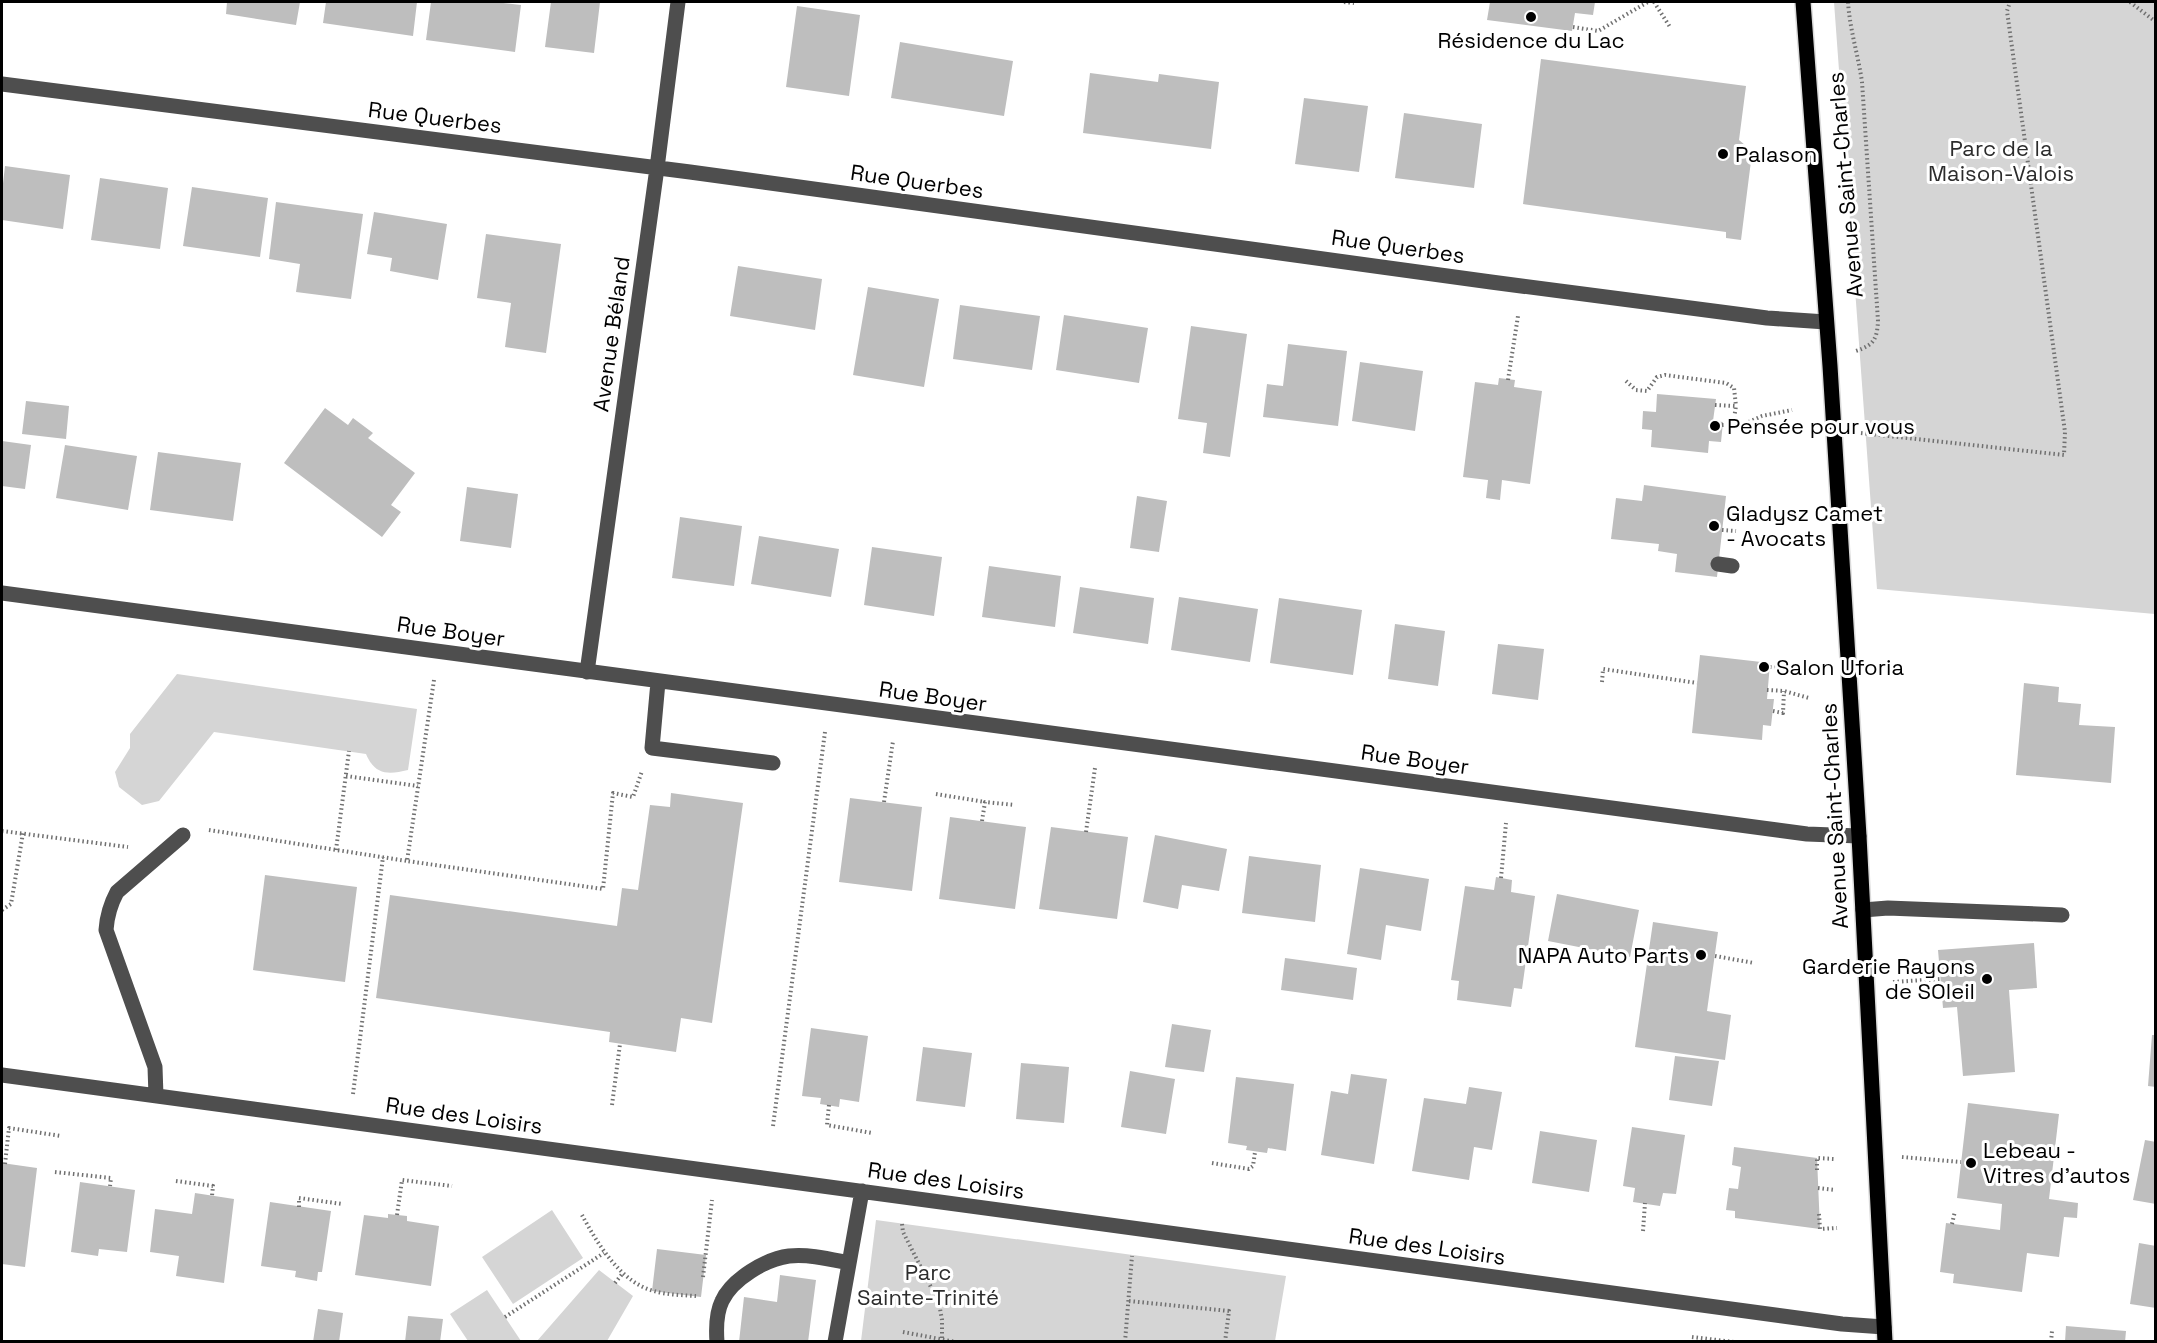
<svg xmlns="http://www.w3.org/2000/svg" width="2157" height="1343" font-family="'Space Grotesk',sans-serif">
<rect width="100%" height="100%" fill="#fff"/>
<path fill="#d5d5d5" d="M1834,2h321v612l-278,-25z
M177,674l240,35 -9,61c-20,5 -33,5 -42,-16l-152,-22 -55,69 -17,4 -23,-18 -4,-15 15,-24v-14z
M552,1210l31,48 -70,46 -31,-47z
M876,1220l410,56 -11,65h-414z
M599,1270l34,26 -26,45h-70z
M487,1290l34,51h-53l-18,-27z"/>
<path fill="#bebebe" d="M227,2h73l-4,23 -70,-11z
M326,2h91l-4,34 -90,-13z
M431,2h63l27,3 -6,47 -89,-12z
M551,2h49l-6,51 -49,-6z
M1490,2h105l-2,13 -18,-2 -3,18 -85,-11z
M797,6l63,9 -11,81 -63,-9z
M900,42l113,19 -9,55 -113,-18z
M1541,59l205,27 -7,54 6,5 2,12 4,4 -10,79 -15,-2v-6l-203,-28z
M1090,73l68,9 1,-8 60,8 -8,67 -128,-16z
M1304,98l64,8 -9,66 -64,-8z
M1404,113l78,11 -8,64 -79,-10z
M5,166l65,9 -7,54 -61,-9v-28z
M100,178l68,10 -8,61 -69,-9z
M192,187l76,11 -8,59 -77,-11z
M276,202l87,12 -12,85 -55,-7 4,-28 -31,-5z
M374,212l73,12 -9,56 -48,-9 2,-13 -25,-4z
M486,234l75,10 -15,109 -41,-6 6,-44 -34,-5z
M738,266l84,13 -7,51 -85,-14z
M868,287l71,12 -15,88 -71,-12z
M960,305l80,11 -8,54 -79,-11z
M1064,315l84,13 -9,55 -83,-13z
M1191,326l56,8 -17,123 -27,-4 4,-30 -29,-4z
M1288,344l59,7 -9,75 -75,-9 4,-33 16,2z
M1360,362l63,9 -8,60 -63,-10z
M1499,378l16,2 -1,7 28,4 -12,93 -28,-4 -2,20 -14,-2 2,-18 -25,-3 12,-95 23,3z
M1657,394l59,5 -3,22 10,1 -2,20 -12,-1 -1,12 -57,-6 1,-17 -10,-1 1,-18 13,1z
M26,401l43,5 -3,33 -44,-5z
M325,408l23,17 5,-7 20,15 -5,5 47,35 -24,32 10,7 -19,25 -98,-74z
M2,441l29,4 -6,44 -23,-3z
M65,445l72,11 -9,54 -72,-12z
M158,452l83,11 -8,58 -83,-11z
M1644,485l82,11 -9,81 -42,-5 2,-18 -19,-3 1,-7 -48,-5 5,-41 26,3z
M467,487l51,7 -7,54 -51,-7z
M1137,496l30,5 -8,51 -29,-4z
M680,517l62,9 -8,60 -62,-8z
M759,536l80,13 -8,48 -80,-13z
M872,547l70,10 -8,59 -70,-11z
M989,566l72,10 -6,51 -73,-10z
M1080,587l74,11 -6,46 -75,-11z
M1179,597l79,12 -8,53 -79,-12z
M1279,598l83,12 -9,65 -83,-12z
M1395,624l50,7 -7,55 -50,-7z
M1498,644l46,5 -6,51 -46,-6z
M1700,655l70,8 -3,36h7l-3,27 -8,-1 -1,15 -70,-7z
M2024,683l35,4 -1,15 23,2 -2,21 36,2 -4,56 -95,-8z
M671,793l72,10 -31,220 -31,-5 -5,34 -67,-10 1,-10 -234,-34 14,-103 227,31 5,-38 16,2 12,-85 20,2z
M850,798l72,9 -10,84 -73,-9z
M950,817l76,10 -11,82 -76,-10z
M1051,827l77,10 -11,82 -78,-10z
M1155,835l72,14 -8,42 -37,-6 -4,24 -35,-7z
M1249,856l72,9 -6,57 -73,-9z
M1360,868l69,11 -8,52 -35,-6 -5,35 -34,-6z
M265,875l92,12 -12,95 -92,-12z
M1496,877l16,3 -1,12 24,4 -13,93 -8,-1 -3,19 -54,-7 2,-19 -8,-1 14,-94 29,4z
M1557,894l82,16 -9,47 -82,-16z
M1653,922l65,10 -11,79 24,4 -6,45 -90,-13z
M2034,943l3,45 -28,2 6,82 -52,4 -6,-69 -14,1 -5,-58z
M1285,958l72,10 -4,32 -72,-10z
M1172,1024l39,6 -7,42 -39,-5z
M811,1028l57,8 -9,66 -19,-3 -1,8 -19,-3 1,-6 -19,-2z
M2152,1035h4v52l-8,-1z
M923,1047l49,6 -7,54 -49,-6z
M1675,1056l44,5 -7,45 -43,-6z
M1021,1063l48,4 -5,56 -48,-4z
M1130,1071l45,8 -9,55 -45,-7z
M1351,1074l36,5 -13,85 -53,-9 10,-64 17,3z
M1236,1077l58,7 -8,67 -18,-3 -1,5 -21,-3 1,-4 -19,-3z
M1469,1087l33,5 -10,58 -18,-3 -5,33 -57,-9 12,-73 42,6z
M1968,1103l91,11 -10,85 29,4 -1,15 -13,-1 -5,40 -32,-4 -5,39 -69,-9 1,-9 -14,-2 6,-49 54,7 2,-26 -45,-6z
M1632,1127l53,8 -9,59 -13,-1 -3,13 -27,-4 2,-14 -12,-2z
M1540,1131l57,9 -8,52 -57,-9z
M2145,1140l11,2v62l-23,-4z
M1734,1147l83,11 3,71 -85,-11v-7l-9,-1 3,-22 9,1 3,-22 -9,-2z
M2,1163l35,5 -12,99 -23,-3z
M80,1182l55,8 -8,62 -28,-3 -1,7 -27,-4z
M195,1193l39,6 -10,84 -48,-7 3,-20 -29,-4 5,-43 37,5z
M270,1202l61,9 -9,61h-4l-1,9 -22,-4 1,-6 -35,-5z
M388,1214l19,2v5l32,5 -8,60 -76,-11 9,-60 24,3z
M2139,1243l17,3v62l-26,-4z
M657,1249l49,6 -5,42 -49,-6z
M780,1275l36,5 -8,62h-69l5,-45 33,5z
M318,1309l25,4 -4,29h-26z
M408,1316l35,3 -3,23h-35z
M2066,1326l60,5 -1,11h-60z"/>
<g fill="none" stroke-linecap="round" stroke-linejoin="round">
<defs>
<path id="major" d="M1803,2l27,364 29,470 26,506"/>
</defs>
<use href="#major" stroke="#dbdbdb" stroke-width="18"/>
<path stroke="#707070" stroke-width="4" stroke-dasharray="1.5 3" stroke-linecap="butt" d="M1344,2l10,1
M1654,2l16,25
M1848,2c2,29 10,52 14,80l16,239c-1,18 -4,24 -22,30
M2130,2l26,20
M1573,27l25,4 50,-29
M1746,152l29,7
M1508,380l10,-64
M1626,381l10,9 11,1 10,-14 8,-2 61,8 8,5 2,18
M1715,405l21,1 -3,19
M1722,425l22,-1 18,-8 30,-6
M1861,433l203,22 1,-23 -58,-421 3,-9
M1722,530l14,1
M1770,667l37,3
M434,680l-27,181 196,28 10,-96 20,4 9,-26
M1602,682l1,-13 94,14
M1767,690l17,1 25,7
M1773,711l10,2 1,-22
M346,776l72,10
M936,794l49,8
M884,802l9,-61
M982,821l3,-19 30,3
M209,830l198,31
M2,831l126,16
M1086,832l9,-64
M336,850l13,-99
M1501,878l5,-55
M2,910l9,-6 12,-71
M1715,956l39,7
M1893,982l47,-3
M353,1094l30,-237
M612,1105l8,-61
M829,1105l-2,20 45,8
M773,1126l52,-394
M1902,1157l59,5
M1212,1163l37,6 4,-3 2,-14
M5,1164l4,-36 52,8
M1817,1170v-12l17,1
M55,1172l56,6 -1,8
M176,1181l37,5 -1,10
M1818,1188l17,2
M299,1207v-9l43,6
M1819,1214l1,15 17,-1
M397,1215l5,-35 50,6
M582,1215c15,28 39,68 72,76 13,4 28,4 42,5
M902,1224l1,8 36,71 3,17v22
M1952,1224l3,-13
M1643,1231l2,-28
M703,1277l9,-77
M615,1283l8,-10
M1129,1301l100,10 -4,31
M505,1317l99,-64
M903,1332l53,10
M1692,1337l42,5
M1125,1342l7,-86
M2051,1342l1,-11"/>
<path stroke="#4e4e4e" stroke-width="15" d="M2,84l688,88 801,110 276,36 59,4
M1718,564l14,2
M2,593l1805,241 52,2
M587,672l70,-504 21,-166
M658,682l-6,66 121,15
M1863,910l25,-2 174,7
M2,1075l1840,249 42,3
M156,1096l-1,-29 -49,-137c1,-15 4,-25 11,-38l66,-57
M717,1342c-1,-14 -1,-29 5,-41 10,-22 44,-42 67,-45 20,-2 40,3 60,7
M835,1342l27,-151"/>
<use href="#major" stroke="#000" stroke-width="15"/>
</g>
<g fill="#000" stroke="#fff" stroke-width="2">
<circle cx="1531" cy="17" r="6"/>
<circle cx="1723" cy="154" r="6"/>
<circle cx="1715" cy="426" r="6"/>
<circle cx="1714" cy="526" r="6"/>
<circle cx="1764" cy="667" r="6"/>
<circle cx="1701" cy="955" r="6"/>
<circle cx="1987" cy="979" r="6"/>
<circle cx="1971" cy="1163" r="6"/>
</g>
<g text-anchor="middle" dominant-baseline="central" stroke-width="6" stroke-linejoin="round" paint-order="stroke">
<g font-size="22" fill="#000" stroke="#fff" text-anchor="start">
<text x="1531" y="40" text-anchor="middle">Résidence du Lac</text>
<text x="1735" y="154">Palason</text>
<text x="1727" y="426">Pensée pour vous</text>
<text x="1726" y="513">Gladysz Camet<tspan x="1726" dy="25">- Avocats</tspan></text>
<text x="1776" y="667">Salon Uforia</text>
<text x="1689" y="955" text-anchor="end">NAPA Auto Parts</text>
<text x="1975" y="966" text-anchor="end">Garderie Rayons<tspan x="1975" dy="25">de SOleil</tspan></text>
<text x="1983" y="1150">Lebeau -<tspan x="1983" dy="25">Vitres d'autos</tspan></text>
</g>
<g font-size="22" fill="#000" stroke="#fff">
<text transform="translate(435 117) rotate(7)">Rue Querbes</text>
<text transform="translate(917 181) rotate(8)">Rue Querbes</text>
<text transform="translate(1845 185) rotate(-95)">Avenue Saint-Charles</text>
<text transform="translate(1398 246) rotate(8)">Rue Querbes</text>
<text transform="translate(611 334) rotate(-82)">Avenue Béland</text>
<text transform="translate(451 631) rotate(8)">Rue Boyer</text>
<text transform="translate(933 696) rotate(8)">Rue Boyer</text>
<text transform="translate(1415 759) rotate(8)">Rue Boyer</text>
<text transform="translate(1834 816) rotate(-93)">Avenue Saint-Charles</text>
<text transform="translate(464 1115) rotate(8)">Rue des Loisirs</text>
<text transform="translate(946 1180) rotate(8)">Rue des Loisirs</text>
<text transform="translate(1427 1246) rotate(8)">Rue des Loisirs</text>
</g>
<g font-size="22" fill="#2c2c2c" stroke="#fff">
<text x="2001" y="148">Parc de la<tspan x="2001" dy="25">Maison-Valois</tspan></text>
<text x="928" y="1272">Parc<tspan x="928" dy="25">Sainte-Trinité</tspan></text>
</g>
</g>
<rect width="2157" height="1343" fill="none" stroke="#000000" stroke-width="6"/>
</svg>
